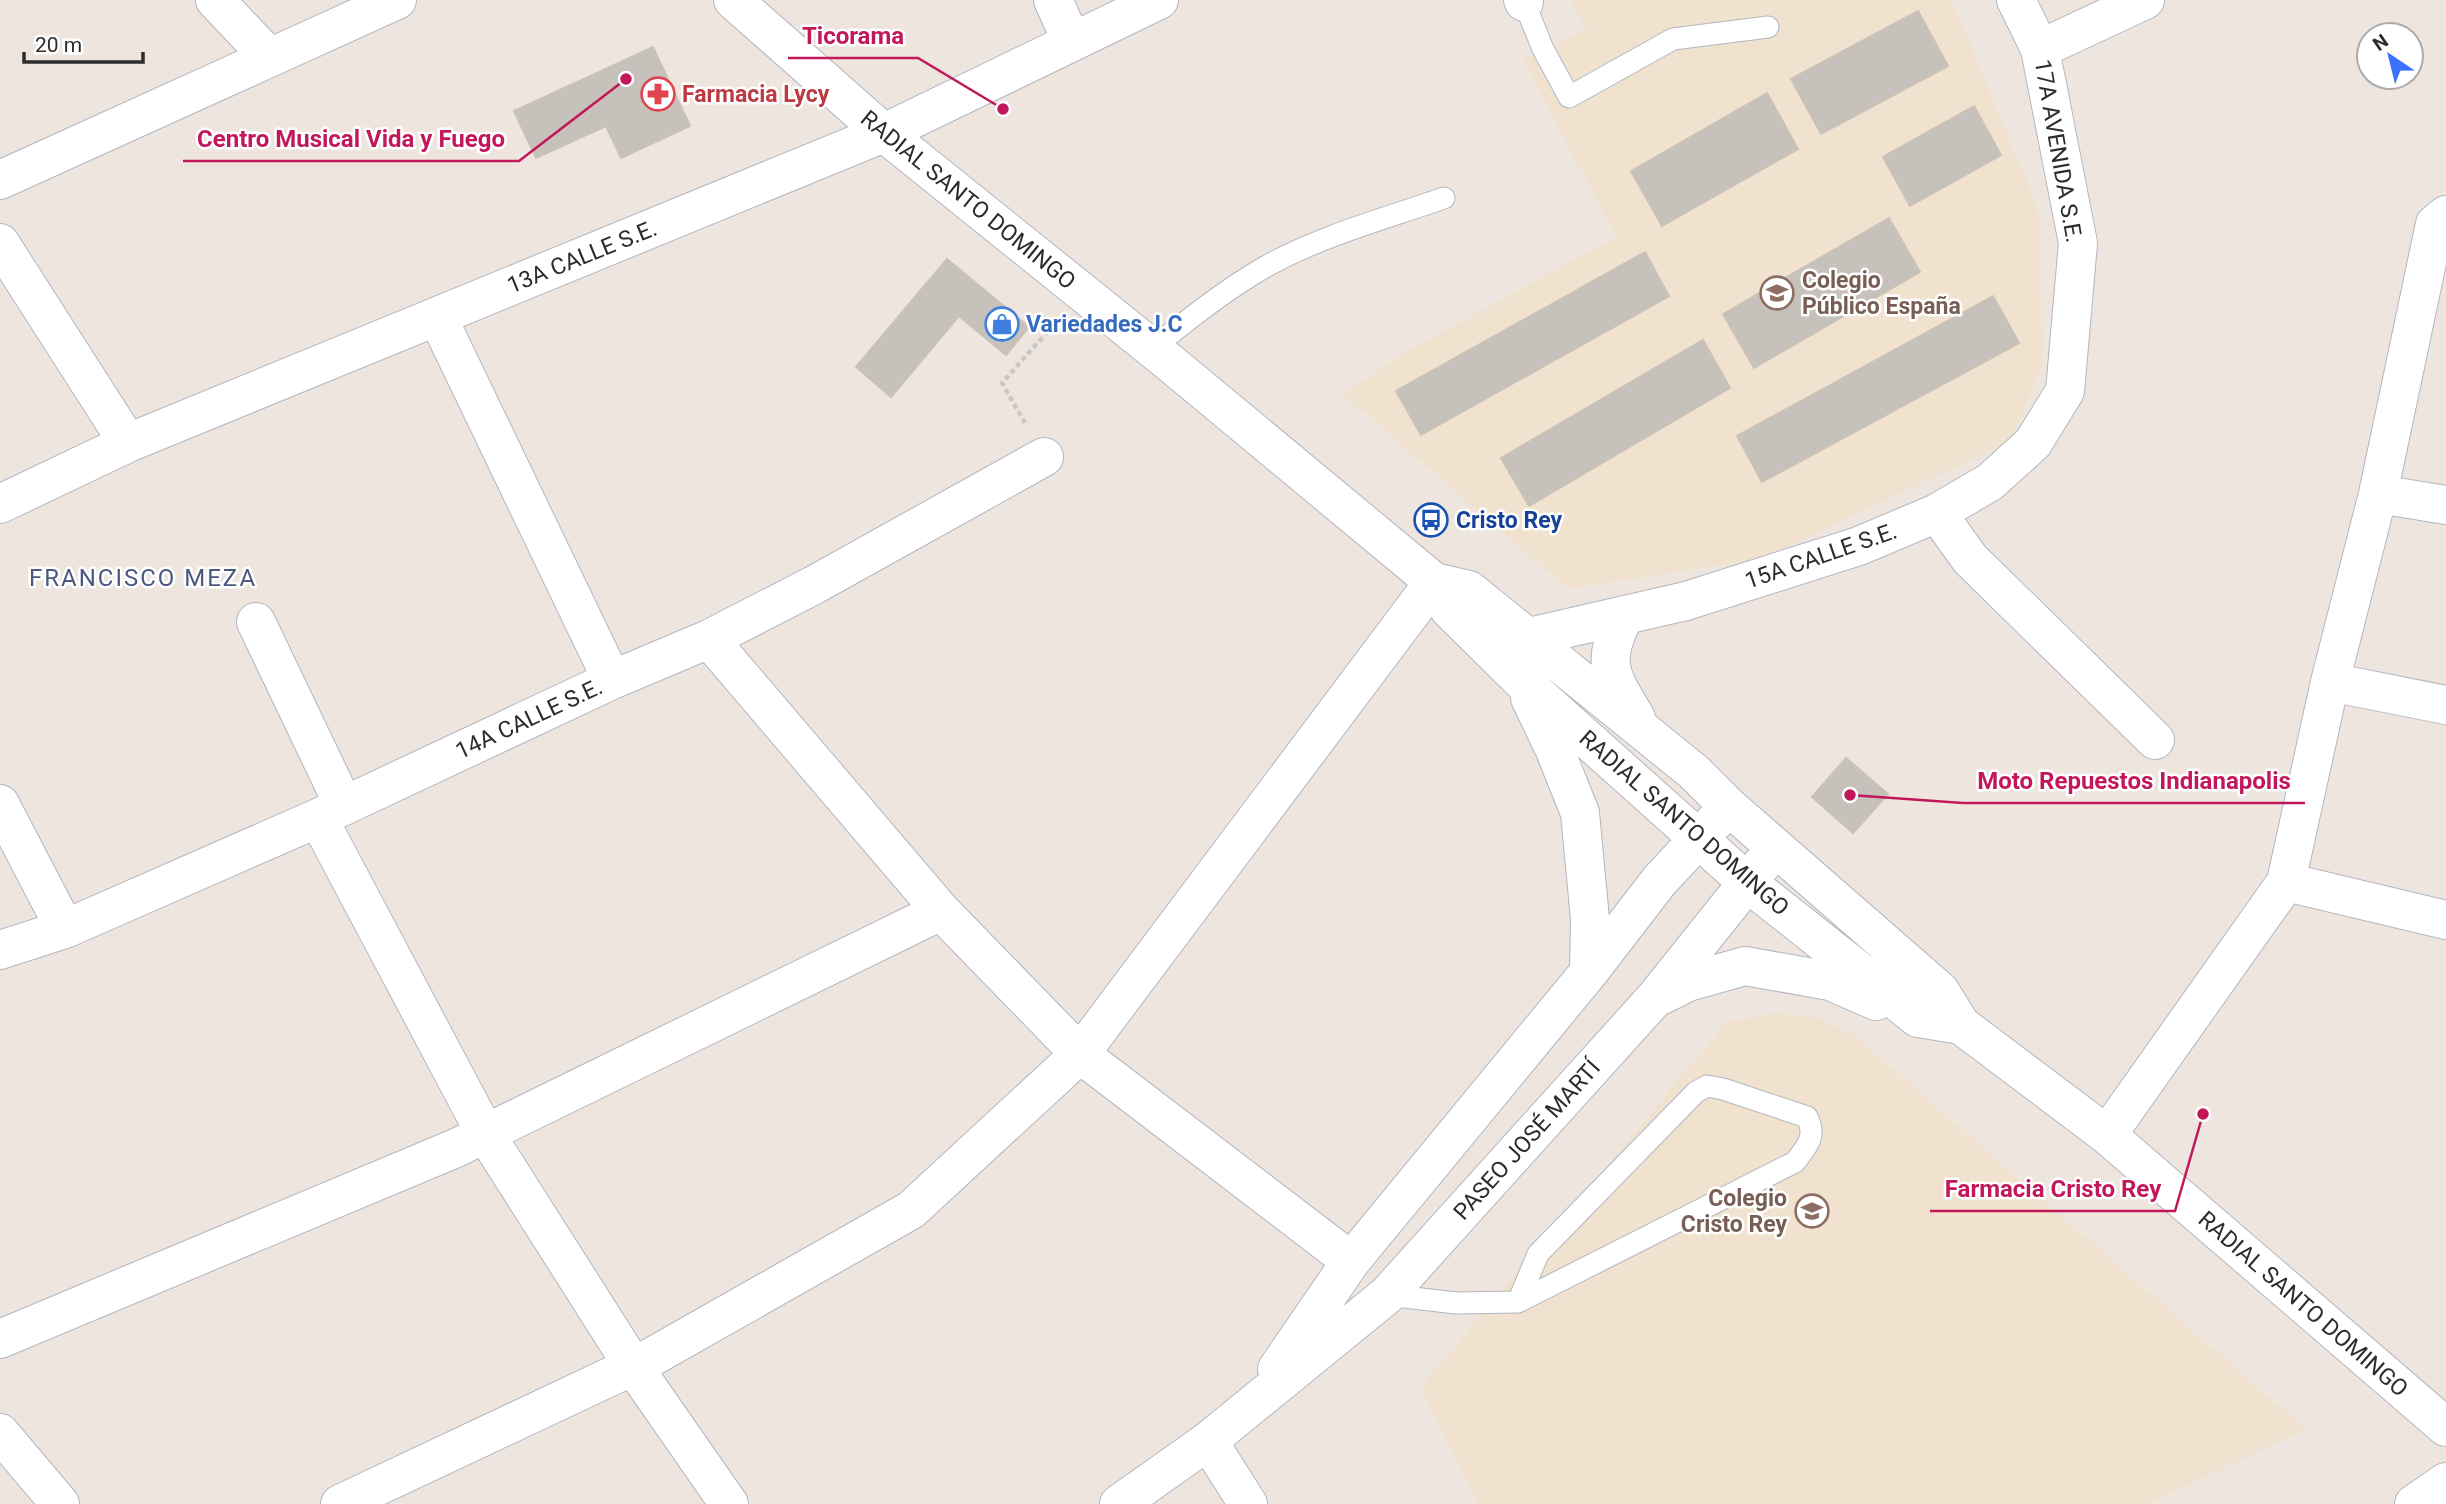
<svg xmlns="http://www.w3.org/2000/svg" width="2446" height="1504" font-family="Roboto,sans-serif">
<rect width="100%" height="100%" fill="#eee6de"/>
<path fill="#f0e2ce" d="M1572,0h380l86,209 5,155 -32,77 -247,117 -196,31 -225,-195 68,-45 205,-112 -93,-178 63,-29z
M1777,1013l42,5 35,17 451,394 -156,75h-671l-57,-117 306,-365z"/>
<path fill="#c6c1ba" stroke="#cac2b8" stroke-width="2" d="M1918,11l30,55 -127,68 -30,-55z
M653,47l37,79 -69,32 -15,-32 -70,32 -22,-47z
M1767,93l31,56 -136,77 -31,-55z
M1974,106l27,49 -91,51 -27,-49z
M1889,218l31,54 -166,96 -31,-54z
M1645,252l24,44 -248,139 -25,-44z
M947,259l82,68 -23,28 -47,-39 -68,81 -35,-30z
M1993,296l26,47 -257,139 -25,-46z
M1703,340l27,48 -201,118 -28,-48z
M1846,758l42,36 -35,39 -41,-36z"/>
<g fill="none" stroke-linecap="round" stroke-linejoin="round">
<defs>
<path id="lane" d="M1524,2l19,47 26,48 104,-58 95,-12
M1152,349c36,-30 73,-59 113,-82 55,-31 119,-48 179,-69
M1387,1295l69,8 62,-1 277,-140c12,-16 22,-25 12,-45l-84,-28 -16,-3 -11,6 -158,162 -20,48"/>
<path id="street" d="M215,0l54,57
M1053,0l19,42
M1523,0l1,2
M2040,49l105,-49
M0,180l397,-180
M0,243l128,200
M437,316l175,364
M2378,494l68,11
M0,504l128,-61 756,-310
M1937,513l33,46 185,181
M256,622l88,184
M1529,637l157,-36 173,-55 78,-33 53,-31 43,-39 32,-52 13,-148 -38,-194 -24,-49
M709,639l232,272 139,143 271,207
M2330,682l116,23
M0,804l65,125
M318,818l167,315 148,233 96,138
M2286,882l160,38
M0,950l65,-21 253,-111 294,-138 97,-41 105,-54 230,-128
M2107,1135l179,-253 44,-200 48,-188 57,-270 11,-9
M0,1339l456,-191 485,-237
M0,1433l60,71
M1208,1441l40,63
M340,1504l310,-146 261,-148 169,-156 354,-472
M2414,1504l32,-22"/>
<path id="secondary" d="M733,0l151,133 285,229 265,220 15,27 72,71 227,203 170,135 43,7
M884,133l275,-133
M1434,582l35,8 225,182 34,34 212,185 21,34 146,110 339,292
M1625,615c-25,47 -15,60 11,103
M1530,698l24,50 26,65 10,106 -1,53
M1660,996l28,-14 57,-16 85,15 46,20
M1277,1369l74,-108 238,-289 71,-92 58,-62
M1119,1504l89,-63 179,-146 268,-297 108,-135"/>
</defs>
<use href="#lane" stroke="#b2b6c0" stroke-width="23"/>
<use href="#street" stroke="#b2b6c0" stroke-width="40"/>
<use href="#secondary" stroke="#b2b6c0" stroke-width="40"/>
<path stroke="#c8c8c8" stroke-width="4.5" stroke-dasharray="5 3.5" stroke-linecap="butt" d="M1025,423l-23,-40 54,-61"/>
<use href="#lane" stroke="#fff" stroke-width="21"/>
<use href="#street" stroke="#fff" stroke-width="38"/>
<use href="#secondary" stroke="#fff" stroke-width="38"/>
</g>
<defs>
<symbol id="pharmacy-ring" viewBox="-11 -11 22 22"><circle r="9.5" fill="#fff" stroke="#e0444e" stroke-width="1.5"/><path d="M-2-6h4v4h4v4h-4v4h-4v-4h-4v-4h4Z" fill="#e0444e"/></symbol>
<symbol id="school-ring" viewBox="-11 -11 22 22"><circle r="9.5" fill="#fff" stroke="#8d6e63" stroke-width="1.5"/><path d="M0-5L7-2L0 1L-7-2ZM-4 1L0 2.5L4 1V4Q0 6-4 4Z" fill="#8d6e63"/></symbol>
<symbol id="shop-ring" viewBox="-11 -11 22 22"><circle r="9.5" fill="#fff" stroke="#3f7fe0" stroke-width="1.5"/><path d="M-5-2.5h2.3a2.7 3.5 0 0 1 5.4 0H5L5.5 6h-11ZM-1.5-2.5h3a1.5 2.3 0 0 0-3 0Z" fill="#3f7fe0"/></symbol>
<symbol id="bus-ring" viewBox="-11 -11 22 22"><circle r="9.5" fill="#fff" stroke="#1a4fb4" stroke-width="1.5"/><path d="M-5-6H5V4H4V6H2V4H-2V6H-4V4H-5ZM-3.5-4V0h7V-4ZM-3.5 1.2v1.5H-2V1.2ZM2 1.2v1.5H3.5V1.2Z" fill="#1a4fb4"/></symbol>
</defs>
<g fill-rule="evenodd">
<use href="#pharmacy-ring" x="639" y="75" width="38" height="38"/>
<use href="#school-ring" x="1758" y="274" width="38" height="38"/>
<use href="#shop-ring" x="983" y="305" width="38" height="38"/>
<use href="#bus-ring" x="1412" y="501" width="38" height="38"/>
<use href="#school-ring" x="1793" y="1192" width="38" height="38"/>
</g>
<g text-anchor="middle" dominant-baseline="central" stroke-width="5" stroke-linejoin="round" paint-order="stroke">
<g font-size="23" font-weight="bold" fill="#be3a42" stroke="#fff" text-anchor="start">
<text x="682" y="94">Farmacia Lycy</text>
</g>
<g font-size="23" fill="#2c2c2c" stroke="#fff">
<text transform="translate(2058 151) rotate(80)">17A AVENIDA S.E.</text>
<text transform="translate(968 200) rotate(39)">RADIAL SANTO DOMINGO</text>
<text transform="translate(582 257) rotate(-22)">13A CALLE S.E.</text>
<text transform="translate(1821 556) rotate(-19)">15A CALLE S.E.</text>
<text transform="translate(529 719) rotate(-25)">14A CALLE S.E.</text>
<text transform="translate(1684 823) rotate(41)">RADIAL SANTO DOMINGO</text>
<text transform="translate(1527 1140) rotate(-48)">PASEO JOSÉ MARTÍ</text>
<text transform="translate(2303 1304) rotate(41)">RADIAL SANTO DOMINGO</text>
</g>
<g font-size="23" font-weight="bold" fill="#785e54" stroke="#fff" text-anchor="start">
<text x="1802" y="280">Colegio<tspan x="1802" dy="26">Público España</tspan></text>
<text x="1787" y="1198" text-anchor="end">Colegio<tspan x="1787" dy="26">Cristo Rey</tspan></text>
</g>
<g font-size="23" font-weight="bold" fill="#366cbe" stroke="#fff" text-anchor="start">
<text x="1026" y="324">Variedades J.C</text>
</g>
<g font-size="23" font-weight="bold" fill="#164399" stroke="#fff" text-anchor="start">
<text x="1456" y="520">Cristo Rey</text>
</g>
<g font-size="24" letter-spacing="2" fill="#4b587f" stroke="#fff">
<text x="143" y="578">FRANCISCO MEZA</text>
</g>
</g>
<path fill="none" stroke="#c2185b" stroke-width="2.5" d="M1003 109L918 58H788M626 79L519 161H183M1850 795L1963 803H2305M2203 1114L2175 1211H1930"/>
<g fill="#c2185b" stroke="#fff" stroke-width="2.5">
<circle cx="1003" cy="109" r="7"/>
<circle cx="626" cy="79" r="7"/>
<circle cx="1850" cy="795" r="7"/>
<circle cx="2203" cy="1114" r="7"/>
</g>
<g font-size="24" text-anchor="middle" font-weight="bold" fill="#c2185b" stroke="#fff" stroke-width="5" stroke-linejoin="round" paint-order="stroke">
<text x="853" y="44">Ticorama</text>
<text x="351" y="147">Centro Musical Vida y Fuego</text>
<text x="2134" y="789">Moto Repuestos Indianapolis</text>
<text x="2053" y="1197">Farmacia Cristo Rey</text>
</g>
<g transform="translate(2390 56) rotate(325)"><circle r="33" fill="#ffffff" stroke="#ababab" stroke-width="2"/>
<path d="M0-5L12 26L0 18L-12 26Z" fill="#3c70fe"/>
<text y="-10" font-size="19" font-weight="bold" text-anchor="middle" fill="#2c2c2c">N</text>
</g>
<path d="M24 52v10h119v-10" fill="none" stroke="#2c2c2c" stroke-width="3.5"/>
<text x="35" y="52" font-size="21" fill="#2c2c2c" stroke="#ffffff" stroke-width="5" paint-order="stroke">20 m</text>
</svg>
